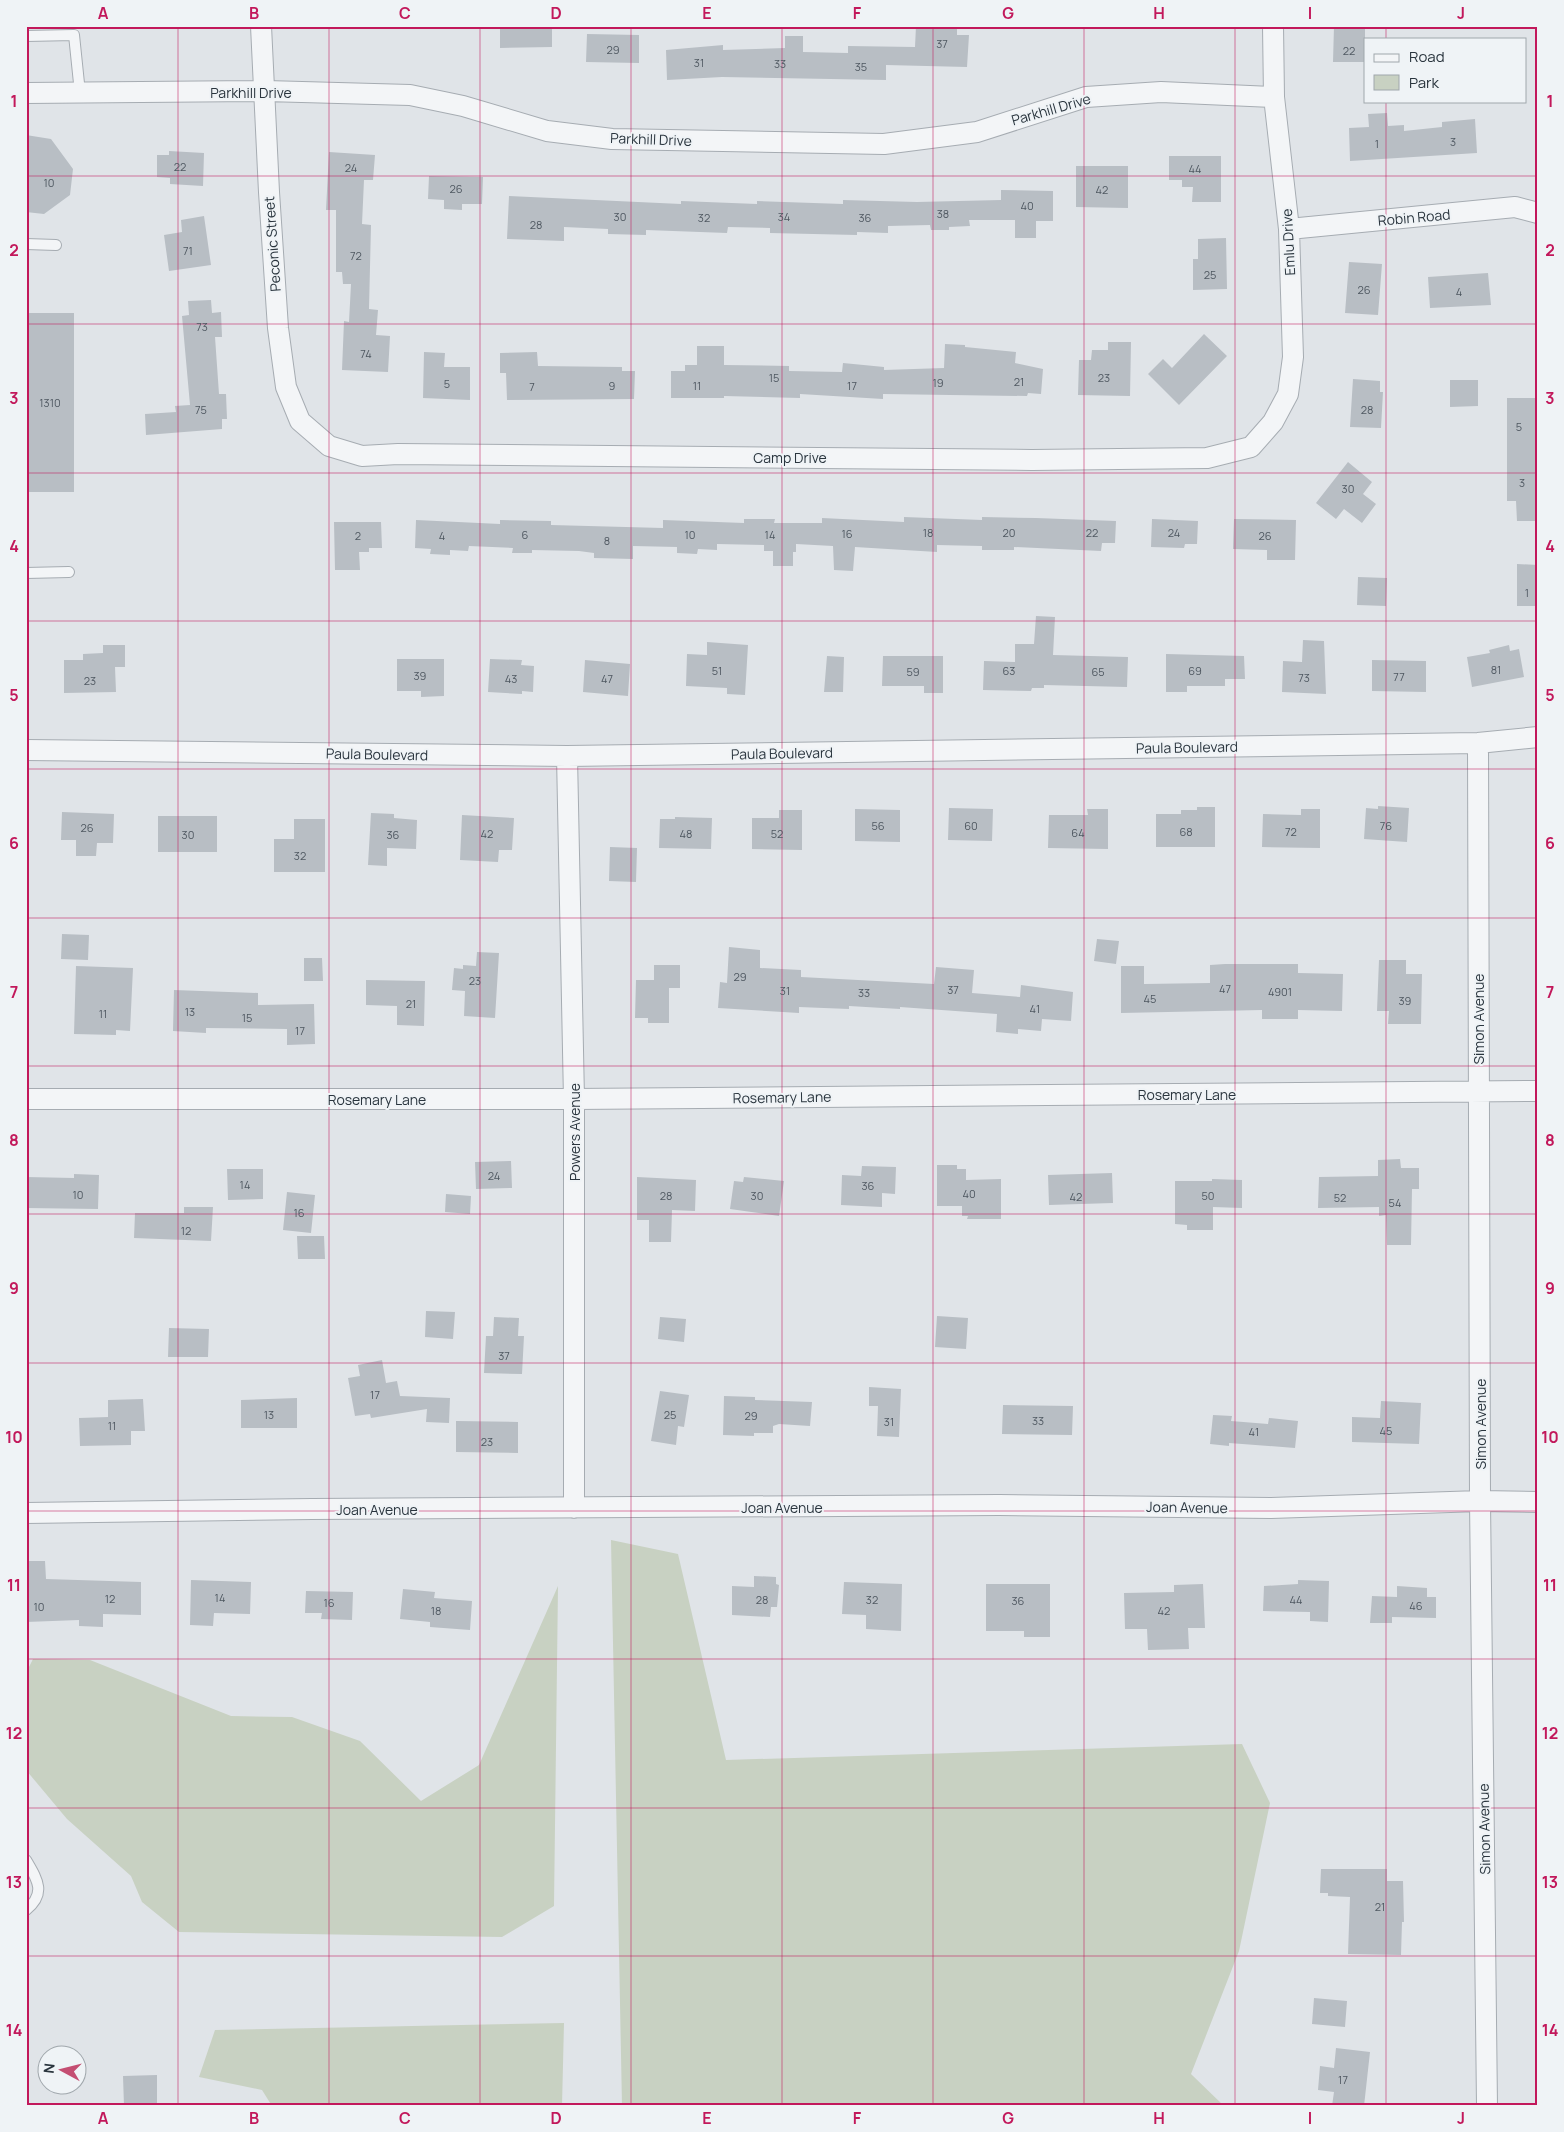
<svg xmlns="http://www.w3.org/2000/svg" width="1564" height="2132" font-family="Manrope,sans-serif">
<rect width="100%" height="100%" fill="#e0e4e8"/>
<path fill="#c8d1c2" d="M611,1540l67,14 48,206 516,-16 28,59 -31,148 -48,123 33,32h-602z
M558,1586l-4,320 -52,31 -323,-5 -37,-30 -11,-26 -64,-57 -41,-49v-97l7,-14 57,1 141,56 61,1 68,24 61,60 58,-36z
M564,2023l-2,83h-290l-10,-16 -63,-13 16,-47z"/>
<path fill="#b8bec4" d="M500,26h52v21l-52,1z
M916,26h41v9h12l-2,32 -81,-2v15l-164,-3 -55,3 -1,-30 57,-5v5l62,-2v-12h18v16l45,1v-7l67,1z
M1334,26l31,2v34h-32z
M587,34l52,1v28l-53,-1z
M1387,113l1,13 16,-1v6l38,-4v-5l33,-3 2,34 -127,8 -1,-33 20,-1 -1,-13z
M26,135l25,4 22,30 -3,26 -26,19 -18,-2z
M169,151l35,2 -1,33 -33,-2v-6l-13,-1v-22h12z
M329,152l46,3 -2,25h-9l-2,44 9,1 -2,84 9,1 -2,25 14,1 -2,36 -46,-2 2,-49 5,1 2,-38h-8l-1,-12h-6v-62h-10z
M1169,156h52v46h-29l1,-15h-11v-7h-13z
M1076,166h52v42l-52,-1z
M429,176l54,1 -1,27h-20v6l-18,-1v-9l-16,-1z
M1001,190l52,1v30h-17v17h-21v-18h-46l1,6 -21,1v3h-18l-1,-5 -42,1v7l-31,-1v3l-87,-2v-5l-42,-1 -1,6 -81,-3v5l-38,-1v-5l-44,-2v14l-57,-2 2,-43 172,8v-3l76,3v-3l86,3v-4l74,2 84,-2z
M204,216l7,49 -42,6 -5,-36 18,-3 -1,-12z
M1226,238l1,51 -34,1v-31h5v-20z
M1349,262l33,2 -4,51 -33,-2z
M1488,273l3,32 -61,3 -2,-31z
M211,300l1,13 9,-1 1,25h-7l4,57h7l1,25h-5v10l-76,6 -1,-21 31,-2 -1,-6 15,-1 -8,-89 7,-1 -1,-14z
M26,313h48v179h-48z
M1204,334l23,22 -48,49 -31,-31 15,-15 9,9z
M1108,342h23l-1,54 -52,-1 1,-35h12l1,-10h16z
M945,344l20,1v2l51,5 -1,11 28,6 -2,25 -13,-1 -1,3 -144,-2v5l-83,-5v4l-76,-2v2h-53v-27h14v-6h12v-19h27v19l65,1v5l53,1 1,-9 41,4v3l60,-2z
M424,352l21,1 -1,14h26v33l-47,-2z
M537,352l1,14 84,1v4h13l-1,28 -127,1 -1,-27h-6v-20z
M1353,379l27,2v11h3l-2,36 -31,-1z
M1450,380h28v26l-28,1z
M1507,398h31v123h-21l-1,-20h-9z
M1348,462l24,20 -9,12 13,10 -14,19 -18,-14 -8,10 -20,-16z
M904,517l78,3v-3l54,1 80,3 -1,22h-13l-1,8 -87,-4v3h-32v-4l-45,-1v7l-82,-5 -2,24 -19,-1 -1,-24 -37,-2v8h-3v14h-20v-15h-9v-6l-47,-1v6l-19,-1 -1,5 -20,-1v-6l-44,-1v13l-39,-1v-5l-15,-2 -47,-1v3h-20l1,-5 -44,-2 -1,5 -18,-1v5l-20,-1 1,-5 -16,-1 1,-28 84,4v-4l51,1v4l112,3v-8l81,3v-4h31l-1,4h48v-5l82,4z
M1152,519l46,2 -1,23h-12l-1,4 -33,-1z
M1234,519l62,1 -1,40h-28v-10l-34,-1z
M334,522h47l1,26h-13v4h-10l1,18h-25z
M1517,564l21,1v41h-21z
M1358,577l29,1 -1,28 -29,-1z
M1036,616l19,1 -2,38 75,2 -1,30 -83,-2v3h-12l-1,3 -48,-1 1,-29 31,1v-18h19z
M1303,640l21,1 2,53 -44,-2 1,-31 19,1z
M707,642l41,3 -3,50 -18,-1v-6l-41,-2 1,-32 20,1z
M103,645h22v22h-10l1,25 -52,1v-33h19v-6l20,-1z
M1509,645l1,6 9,-2 5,28 -52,10 -5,-30 23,-4 -1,-3z
M1166,654l78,2 1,23h-20v7h-38v6h-21z
M827,656l17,1 -1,35h-19z
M883,656h60v37h-19v-7h-42z
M397,659h47v37l-23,1v-6h-24z
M490,659l32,1 -1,5 13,1 -1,26 -11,-1v3l-34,-2z
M585,660l45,4 -2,32 -45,-4z
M1372,660l54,1v31l-54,-1z
M1378,806l31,2 -2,34 -43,-3 2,-31 12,1z
M1197,807h18v40h-59v-33h25v-4h16z
M949,808l44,1 -1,32 -44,-1z
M855,809l45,1v32l-45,-1z
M1087,809h21v40l-60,-1 1,-33h39z
M1301,809h19v39l-58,-1 1,-33 38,1z
M779,810h23v40l-50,-1v-31h27z
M62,812l52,2 -1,29h-16l-1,13h-20v-16h-15z
M371,813l23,1v4l23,2 -1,29 -29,-1v18l-19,-1z
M462,815l52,3 -2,32h-13l-1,12 -38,-2z
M158,816h59v36h-59z
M675,817l37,1 -1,31 -52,-1 1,-29h15z
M294,819h31v53h-51v-33h20z
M610,847l27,1 -1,34 -27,-1z
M62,934l27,1 -1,25 -27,-1z
M1097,939l22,2 -3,23 -22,-3z
M729,947l31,3v18l41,2v7l133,7 2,-17 38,3 -2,23 48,4 1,-12 52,7 -2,29 -29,-2 -1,12 -23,-2v5l-22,-2 1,-18 -97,-7v2l-51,-3v3l-50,-2v6l-81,-5 2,-26 7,1z
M477,952l22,1 -4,65 -31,-2 1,-25 -13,-1 2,-22 9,1v-4l13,1z
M304,958h18l1,23h-19z
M1379,960h27v14h16l-1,50h-33l1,-13h-12z
M1225,964h73v9l45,1 -1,37 -44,-1v9h-36v-9l-141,3v-47h23v18l66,-1v-18z
M654,965h26v23h-11v35h-21v-5h-13l1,-38h18z
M76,966l57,2 -3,63 -14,-1v5l-42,-1z
M366,980l59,1 -1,45 -27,-1v-19l-31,-1z
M174,990l84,3v12l56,-1 1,40 -28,1v-16l-81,-1v5l-33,-2z
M1400,1159l1,9h18v21h-7l-1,56h-24l-1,-30 -7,1v-9l-61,1 1,-31 59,-1v-16z
M511,1161l1,27 -36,1 -1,-27z
M937,1165h20v4h9v11l35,-1v40h-34l1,-3h-6v-10h-25z
M862,1166l34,1 -1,27 -13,-1v14l-41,-2 1,-30 19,1z
M227,1169h36v30l-35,1z
M1112,1173l1,30 -64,2 -1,-30z
M74,1174l25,1 -1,34 -72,-1v-31l48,1z
M637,1177l59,3 -1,31 -23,-1 -1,32h-22v-22h-12z
M744,1177l40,4 -5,35 -49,-7 4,-28 9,1z
M1212,1179l30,1v28l-29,-1v23h-26v-5l-12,-1v-43h37z
M287,1192l28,3 -4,38 -28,-3z
M446,1194l25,2 -1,18 -25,-2z
M184,1207h29l-2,34 -77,-3 1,-25h49z
M297,1236h27l1,23h-27z
M426,1311l29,1 -2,27 -28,-2z
M937,1316l31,2 -2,31 -31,-2z
M494,1317l25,1 -1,18h6l-2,38 -38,-1 2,-37h7z
M660,1317l26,2 -2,23 -26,-3z
M169,1328l40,1 -1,28h-40z
M382,1360l4,23 11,-2 3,15 50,2 -1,25 -23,-1 1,-13 -56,9 -1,-4 -15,2 -7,-38 12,-2 -2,-11z
M869,1387l32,2 -2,48 -22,-1 1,-30h-9z
M660,1391l29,4 -5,32 -6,-1 -2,19 -25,-4z
M724,1396l31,1v3l57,2 -2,24 -31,-2 -6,2v7h-19v3l-31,-1z
M297,1398v30h-56v-28z
M143,1399l2,32h-14v14l-51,1 -1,-28 29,-1v-17z
M1381,1401l40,2 -2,41 -67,-2v-25l28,1z
M1003,1405l70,1 -1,29 -70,-1z
M1213,1415l19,1 -1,5 37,3 1,-6 29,3 -3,27 -66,-5v3l-19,-2z
M456,1421l62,1v31l-62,-1z
M26,1561h19l1,18 95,3v33l-38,-1v13l-24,-1v-6l-53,2z
M754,1576l22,1v7l3,1 -2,22h-6l-1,10 -38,-2v-29l22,1z
M191,1580l60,2 -1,32 -36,-1 -1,13 -23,-1z
M1298,1580l31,1 -1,41 -18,-1v-9l-47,-1 1,-25 34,-2z
M844,1582l58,2 -1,47 -35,-2v-14l-24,-1z
M986,1584h64v53h-26v-6h-38z
M1203,1584l2,44h-17l1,21 -41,1 -1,-21h-22l-1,-36 50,-1v-7z
M1397,1586l30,2v9h9v21l-44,-1v6h-22l2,-27 25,1z
M403,1589l32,3 -1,6 38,3 -2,29 -40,-3v-5l-30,-3z
M306,1591l47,1 -1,28 -31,-1 1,-6h-17z
M1321,1869h66v12h16l1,41h-2l-1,33 -53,-1 2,-57 -22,-1v-3h-8z
M1314,1998l33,3 -2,26 -33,-3z
M1336,2048l34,4 -6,54h-32l2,-14 -16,-2 2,-24 14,2z
M157,2075v31h-33l-1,-30z"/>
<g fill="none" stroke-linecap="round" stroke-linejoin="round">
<defs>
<path id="service" d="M26,36l48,-1 6,58
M26,244l30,1
M26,573l43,-1
M26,1860c11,19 21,33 0,50"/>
<path id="minor" d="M261,26l8,166 9,136 8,59 14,34 29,25 33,10 36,-2 634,6 175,-2 44,-11 22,-25 15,-28 5,-37 -4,-128 -15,-132 -1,-71
M26,93l240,-2 144,4 53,11 84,25 65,8 272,5 93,-12 109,-35 75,-5 113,5
M1289,229l226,-22 23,6
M1478,743l2,758 7,605
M26,750l541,6 911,-13 60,-6
M567,756l7,343v409
M26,1099h548l964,-8
M26,1513l286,-4 687,-4 272,3 209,-7 58,1"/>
</defs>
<use href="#service" stroke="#a6acb2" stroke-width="12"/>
<use href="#minor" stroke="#a6acb2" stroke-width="22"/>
<use href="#service" stroke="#f3f5f7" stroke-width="10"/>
<use href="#minor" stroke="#f3f5f7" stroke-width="20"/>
</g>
<path fill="none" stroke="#c2185b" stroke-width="1" stroke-opacity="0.55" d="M178,26v2080M329,26v2080M480,26v2080M631,26v2080M782,26v2080M933,26v2080M1084,26v2080M1235,26v2080M1386,26v13M1386,101v2005M26,176h1512M26,324h1512M26,473h1512M26,621h1512M26,769h1512M26,918h1512M26,1066h1512M26,1214h1512M26,1363h1512M26,1511h1512M26,1659h1512M26,1808h1512M26,1956h1512"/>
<g text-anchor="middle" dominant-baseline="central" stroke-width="4" stroke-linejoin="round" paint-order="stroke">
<g font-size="11" fill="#4e5760">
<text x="942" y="43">37</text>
<text x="613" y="49">29</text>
<text x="1349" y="50">22</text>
<text x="699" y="62">31</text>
<text x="780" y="63">33</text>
<text x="861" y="66">35</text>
<text x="1453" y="141">3</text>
<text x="1377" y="143">1</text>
<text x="180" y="166">22</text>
<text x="351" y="167">24</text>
<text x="1195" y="168">44</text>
<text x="49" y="182">10</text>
<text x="456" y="188">26</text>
<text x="1102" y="189">42</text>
<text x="1027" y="205">40</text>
<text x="943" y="213">38</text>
<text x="620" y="216">30</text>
<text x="784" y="216">34</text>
<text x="704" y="217">32</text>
<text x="865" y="217">36</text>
<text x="536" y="224">28</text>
<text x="188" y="250">71</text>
<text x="356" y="255">72</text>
<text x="1210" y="274">25</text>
<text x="1364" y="289">26</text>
<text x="1459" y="291">4</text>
<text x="202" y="326">73</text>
<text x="366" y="353">74</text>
<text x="774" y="377">15</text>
<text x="1104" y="377">23</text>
<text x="1019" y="381">21</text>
<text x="938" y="382">19</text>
<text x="447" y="383">5</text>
<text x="612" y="385">9</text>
<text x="697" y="385">11</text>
<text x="852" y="385">17</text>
<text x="532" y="386">7</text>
<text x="50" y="402">1310</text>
<text x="201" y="409">75</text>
<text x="1367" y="409">28</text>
<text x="1519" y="426">5</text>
<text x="1522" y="482">3</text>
<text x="1348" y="488">30</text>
<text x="928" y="532">18</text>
<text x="1009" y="532">20</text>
<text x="1092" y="532">22</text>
<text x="1174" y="532">24</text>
<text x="847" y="533">16</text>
<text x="525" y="534">6</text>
<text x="690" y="534">10</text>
<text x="770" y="534">14</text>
<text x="358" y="535">2</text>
<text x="442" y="535">4</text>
<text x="1265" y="535">26</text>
<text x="607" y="540">8</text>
<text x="1527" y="592">1</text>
<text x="1496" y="669">81</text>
<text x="717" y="670">51</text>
<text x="1009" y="670">63</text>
<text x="1195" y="670">69</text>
<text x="913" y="671">59</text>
<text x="1098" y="671">65</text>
<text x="420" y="675">39</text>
<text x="1399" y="676">77</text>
<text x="1304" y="677">73</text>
<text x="511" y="678">43</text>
<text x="607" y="678">47</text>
<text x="90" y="680">23</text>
<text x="878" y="825">56</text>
<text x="971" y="825">60</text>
<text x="1386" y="825">76</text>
<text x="87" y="827">26</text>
<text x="1186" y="831">68</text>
<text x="1291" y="831">72</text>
<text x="1078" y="832">64</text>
<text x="487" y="833">42</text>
<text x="686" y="833">48</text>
<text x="777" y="833">52</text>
<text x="188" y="834">30</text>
<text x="393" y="834">36</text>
<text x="300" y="855">32</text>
<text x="740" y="976">29</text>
<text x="475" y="980">23</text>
<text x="1225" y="988">47</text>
<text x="953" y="989">37</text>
<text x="785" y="990">31</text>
<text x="1280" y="991">4901</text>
<text x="864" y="992">33</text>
<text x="1150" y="998">45</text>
<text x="1405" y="1000">39</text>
<text x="411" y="1003">21</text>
<text x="1035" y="1008">41</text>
<text x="190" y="1011">13</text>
<text x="103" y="1013">11</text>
<text x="247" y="1017">15</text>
<text x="300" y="1030">17</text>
<text x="494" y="1175">24</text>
<text x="245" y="1184">14</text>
<text x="868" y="1185">36</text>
<text x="969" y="1193">40</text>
<text x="78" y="1194">10</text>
<text x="666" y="1195">28</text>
<text x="757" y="1195">30</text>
<text x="1208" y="1195">50</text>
<text x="1076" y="1196">42</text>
<text x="1340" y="1197">52</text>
<text x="1395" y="1202">54</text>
<text x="299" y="1212">16</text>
<text x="186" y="1230">12</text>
<text x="504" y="1355">37</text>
<text x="375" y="1394">17</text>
<text x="269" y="1414">13</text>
<text x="670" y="1414">25</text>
<text x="751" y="1415">29</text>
<text x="1038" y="1420">33</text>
<text x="889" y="1421">31</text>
<text x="112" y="1425">11</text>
<text x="1386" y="1430">45</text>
<text x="1254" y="1431">41</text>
<text x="487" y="1441">23</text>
<text x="220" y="1597">14</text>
<text x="110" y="1598">12</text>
<text x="762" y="1599">28</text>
<text x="872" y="1599">32</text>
<text x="1296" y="1599">44</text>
<text x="1018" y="1600">36</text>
<text x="329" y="1602">16</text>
<text x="1416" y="1605">46</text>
<text x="39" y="1606">10</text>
<text x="436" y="1610">18</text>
<text x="1164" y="1610">42</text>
<text x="1380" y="1906">21</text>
<text x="1343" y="2079">17</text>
</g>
<g font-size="14" fill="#2a353e" stroke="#eff3f6">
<text x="251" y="92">Parkhill Drive</text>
<text transform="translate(1051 109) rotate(-16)">Parkhill Drive</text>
<text transform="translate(651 139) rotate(2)">Parkhill Drive</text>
<text transform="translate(1414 217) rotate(-5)">Robin Road</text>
<text transform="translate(1288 242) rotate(-93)">Emlu Drive</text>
<text transform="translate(272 244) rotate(-94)">Peconic Street</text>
<text x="790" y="457">Camp Drive</text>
<text transform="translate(1187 747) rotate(-1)">Paula Boulevard</text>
<text transform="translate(782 753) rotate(-1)">Paula Boulevard</text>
<text transform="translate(377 754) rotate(1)">Paula Boulevard</text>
<text transform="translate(1478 1019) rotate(-90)">Simon Avenue</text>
<text x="1187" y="1094">Rosemary Lane</text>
<text transform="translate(782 1097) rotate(-1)">Rosemary Lane</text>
<text x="377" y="1099">Rosemary Lane</text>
<text transform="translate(574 1132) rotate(-90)">Powers Avenue</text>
<text transform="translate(1480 1424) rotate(-90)">Simon Avenue</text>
<text x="782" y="1507">Joan Avenue</text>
<text transform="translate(1187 1507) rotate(1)">Joan Avenue</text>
<text x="377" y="1509">Joan Avenue</text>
<text transform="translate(1484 1829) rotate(-91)">Simon Avenue</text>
</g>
</g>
<rect width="1564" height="2132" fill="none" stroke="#eff3f6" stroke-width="55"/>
<rect x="1364" y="38" width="162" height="65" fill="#eff3f6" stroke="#a0a7ac"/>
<rect x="1374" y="54" width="25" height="8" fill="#f3f5f7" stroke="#a0a7ac"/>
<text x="1409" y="62" font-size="15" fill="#2a353e">Road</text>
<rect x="1374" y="75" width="25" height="15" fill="#c8d1c2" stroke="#a0a7ac"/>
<text x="1409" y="88" font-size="15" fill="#2a353e">Park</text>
<g transform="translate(62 2070) rotate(277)"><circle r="24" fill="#eff3f6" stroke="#a0a7ac"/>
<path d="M0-4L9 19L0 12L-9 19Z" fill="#c44e72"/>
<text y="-8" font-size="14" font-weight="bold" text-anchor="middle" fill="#2a353e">N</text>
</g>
<rect x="28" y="28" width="1508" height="2076" fill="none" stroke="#c2185b" stroke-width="2"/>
<g font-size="16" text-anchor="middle" font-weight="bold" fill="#c2185b">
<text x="103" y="19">A</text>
<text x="254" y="19">B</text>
<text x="405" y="19">C</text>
<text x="556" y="19">D</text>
<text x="707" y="19">E</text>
<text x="857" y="19">F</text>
<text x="1008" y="19">G</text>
<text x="1159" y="19">H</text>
<text x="1310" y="19">I</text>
<text x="1461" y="19">J</text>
<text x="14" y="107">1</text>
<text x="1550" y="107">1</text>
<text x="14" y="256">2</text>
<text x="1550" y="256">2</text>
<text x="14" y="404">3</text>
<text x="1550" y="404">3</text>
<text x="14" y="552">4</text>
<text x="1550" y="552">4</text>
<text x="14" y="701">5</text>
<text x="1550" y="701">5</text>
<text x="14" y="849">6</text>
<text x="1550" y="849">6</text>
<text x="14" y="998">7</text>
<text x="1550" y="998">7</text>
<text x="14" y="1146">8</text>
<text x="1550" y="1146">8</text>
<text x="14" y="1294">9</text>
<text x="1550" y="1294">9</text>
<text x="14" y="1443">10</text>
<text x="1550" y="1443">10</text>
<text x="14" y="1591">11</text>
<text x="1550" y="1591">11</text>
<text x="14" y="1739">12</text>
<text x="1550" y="1739">12</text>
<text x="14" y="1888">13</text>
<text x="1550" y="1888">13</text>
<text x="14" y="2036">14</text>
<text x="1550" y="2036">14</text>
<text x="103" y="2124">A</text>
<text x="254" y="2124">B</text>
<text x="405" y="2124">C</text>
<text x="556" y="2124">D</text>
<text x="707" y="2124">E</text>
<text x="857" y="2124">F</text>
<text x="1008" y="2124">G</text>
<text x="1159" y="2124">H</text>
<text x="1310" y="2124">I</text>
<text x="1461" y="2124">J</text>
</g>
</svg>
